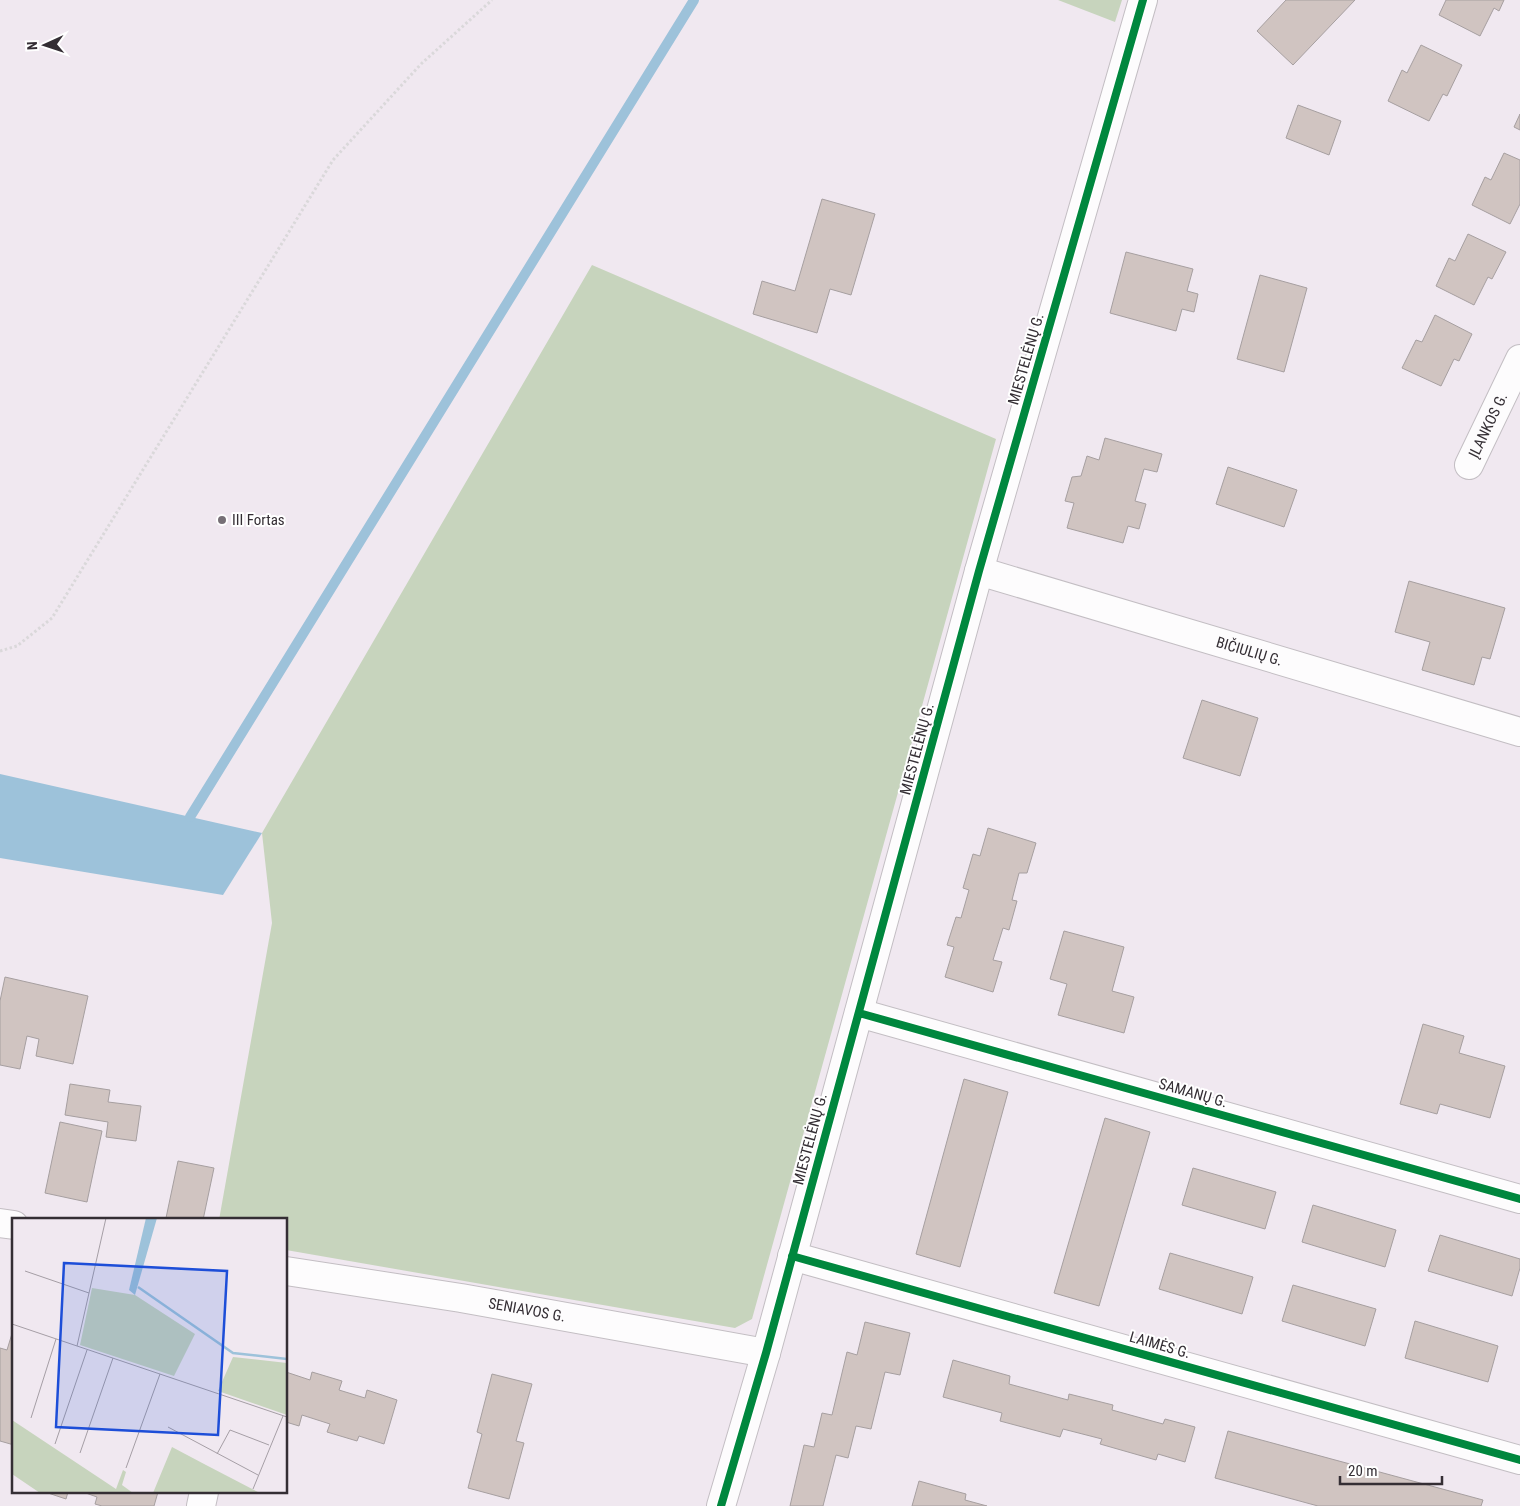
<svg xmlns="http://www.w3.org/2000/svg" width="1520" height="1506" font-family="'Roboto Condensed',sans-serif">
<rect width="100%" height="100%" fill="#f0e8f0"/>
<path fill="#c7d4bd" d="M1058,0h64l-7,22z
M592,265l404,174 -244,880 -17,9 -449,-78v-30h-67l53,-297 -10,-90z"/>
<path fill="#9dc2da" d="M0,774l262,59 -39,62 -223,-37z"/>
<g fill="none" stroke-linecap="round" stroke-linejoin="round">
<path stroke="#9dc2da" stroke-width="10" d="M190,817l504,-817"/>
</g>
<path fill="#d0c4c1" stroke="#a69fa0" d="M1286,0h69l-62,65 -36,-34z
M1446,0h58l-5,11 -5,-3 -14,28 -41,-21z
M1421,45l41,20 -15,31 -4,-2 -14,27 -41,-20 14,-31 5,3z
M1298,105l43,16 -12,34 -43,-17z
M1520,114v16l-6,-3z
M1504,153l16,7v44l-10,20 -38,-19 13,-28 6,3z
M822,199l53,15 -24,81 -21,-6 -13,44 -64,-19 9,-33 33,10z
M1468,234l38,18 -14,27 -4,-2 -14,28 -38,-19 13,-28 6,3z
M1126,252l67,17 -6,22 11,3 -4,18 -12,-3 -6,22 -66,-18z
M1260,275l47,13 -23,84 -47,-13z
M1435,315l37,19 -13,27 -5,-2 -13,27 -39,-18 14,-28 6,2z
M1105,438l57,16 -5,18 -13,-3 -9,32 11,3 -7,25 -11,-3 -5,17 -56,-15 7,-25 -9,-2 7,-24 9,-1 6,-20 12,4z
M1228,467l69,23 -13,37 -68,-23z
M1409,581l96,27 -15,51 -8,-2 -8,28 -52,-15 8,-28 -35,-10z
M1202,700l56,18 -18,58 -57,-18z
M988,828l48,15 -9,30h-8l-7,27 5,1 -8,29 -6,-2 -10,32 9,2 -9,30 -48,-15 9,-30 -7,-2 9,-28 5,1 8,-28 -6,-2 10,-34 7,2z
M1064,931l60,16 -12,44 22,6 -10,36 -66,-18 9,-31 -17,-5z
M5,977l83,19 -15,68 -37,-8 3,-17 -12,-3 -7,33 -20,-4v-64z
M1423,1024l41,12 -5,17 46,13 -15,52 -50,-14 -3,10 -37,-10z
M964,1079l44,13 -48,175 -44,-13z
M70,1084l40,6 -2,12 33,4 -5,35 -30,-4 2,-15 -43,-7z
M1105,1118l45,14 -51,174 -45,-13z
M60,1122l42,9 -15,71 -42,-9z
M178,1161l36,7 -11,52h-29l-8,-2z
M1193,1168l83,24 -11,37 -83,-24z
M1313,1205l83,25 -11,37 -83,-25z
M1440,1235l80,24v9l-8,28 -84,-25z
M1170,1253l83,24 -11,37 -83,-25z
M1293,1285l83,24 -11,37 -83,-25z
M1415,1321l83,25 -10,36 -83,-24z
M865,1322l45,11 -10,42 -15,-3 -14,57 -15,-3 -8,32 -12,-3 -13,51h-33l14,-61 10,2 8,-34 10,2 15,-63 10,3z
M14,1327v118l-14,-4v-93l7,2z
M953,1360l57,16 -1,8 59,16 1,-6 44,11 -1,5 51,14 2,-5 30,8 -10,35 -27,-8 -2,6 -56,-16 2,-5 -39,-10 -3,8 -60,-16 2,-8 -59,-16z
M286,1372l24,8 2,-8 30,9 -3,9 26,8 2,-8 30,10 -13,44 -25,-8 -2,5 -30,-9 3,-8 -28,-9 -3,11 -13,-4z
M492,1374l40,10 -16,57 8,2 -15,56 -41,-11 14,-54 -5,-2z
M1228,1431l255,69 -2,6h-163l-103,-28z
M919,1481l47,13 -1,6 22,6h-75z
M45,1492h23l-2,7z
M83,1492h75l-4,14h-52l-7,-2 2,-7z"/>
<g fill="none" stroke-linecap="round" stroke-linejoin="round">
<defs>
<g id="minor">
<path id="s1" d="M1469,465l51,-106"/>
<path id="s2" d="M979,571l541,161"/>
<path d="M859,1013l661,186"/>
<path d="M0,1223l14,2"/>
<path d="M792,1256l728,204"/>
<path id="s3" d="M286,1271l175,27 305,55"/>
<path d="M201,1506l3,-14"/>
<path d="M721,1506l45,-153 213,-782 164,-571"/>
</g>
</defs>
<use href="#minor" stroke="#c3bec3" stroke-width="30"/>
<path stroke="#dad8da" stroke-width="3" stroke-dasharray="2.5 2.5" stroke-linecap="butt" d="M0,651l17,-5 35,-28 281,-458 88,-96 71,-64"/>
<use href="#minor" stroke="#fdfcfd" stroke-width="28"/>
<defs>
<path id="cycleway" d="M859,1013l661,186
M792,1256l728,204
M721,1506l45,-153 213,-782 164,-571"/>
</defs>
<use href="#cycleway" stroke="#fff" stroke-width="11"/>
<use href="#cycleway" stroke="#00873e" stroke-width="8"/>
</g>
<circle fill="#766f76" stroke="#fff" stroke-width="2" cx="222" cy="520" r="5"/>
<g text-anchor="middle" dominant-baseline="central" stroke-width="4" stroke-linejoin="round" paint-order="stroke">
<g font-size="15" fill="#342e34" stroke="#fff">
<text transform="translate(1026 359) rotate(-74)">MIESTELĖNŲ G.</text>
<text stroke="none"><textPath href="#s1" startOffset="44">ĮLANKOS G.</textPath></text>
<text stroke="none"><textPath href="#s2" startOffset="282">BIČIULIŲ G.</textPath></text>
<text transform="translate(917 749) rotate(-75)">MIESTELĖNŲ G.</text>
<text transform="translate(1193 1093) rotate(16)">SAMANŲ G.</text>
<text transform="translate(810 1139) rotate(-75)">MIESTELĖNŲ G.</text>
<text stroke="none"><textPath href="#s3" startOffset="244">SENIAVOS G.</textPath></text>
<text transform="translate(1160 1345) rotate(16)">LAIMĖS G.</text>
</g>
<g font-size="15" fill="#342e34" stroke="#fff" text-anchor="start">
<text x="232" y="520">III Fortas</text>
</g>
</g>
<g transform="translate(12 1218)">
<rect width="275" height="275" fill="#f0e8f0"/>
<path d="M80,70l43,7 60,39 -21,42 -94,-31zM221,139l54,6v52l-69,-24zM0,202l104,69 7,-19 3,2 -4,13 11,8h-93l-28,-19zM160,229l34,18 54,28h-107z" fill="#c7d4bd"/>
<path d="M134,0h11l-22,77 -6,-5z" fill="#9dc2da"/>
<path fill="none" stroke="#9dc2da" stroke-width="2.5" d="M126,69l95,66 54,6"/>
<path fill="none" stroke="#a59ea5" stroke-width="1" d="M13,53l64,22M0,106l275,93M65,128l29,-128M19,200l25,-79M156,209l90,48M43,226l32,-94M68,235l33,-95M205,236l13,-24 39,15M114,250l34,-94M241,271l30,-73"/>
<path fill="#1d4ed8" fill-opacity="0.15" stroke="#1d4ed8" stroke-width="2.5" d="M52,45l163,8 -9,164 -162,-8z"/>
<rect width="275" height="275" fill="none" stroke="#342e34" stroke-width="2.5"/>
</g>
<g transform="translate(45 45) rotate(267)" stroke="#ffffff" stroke-width="4" paint-order="stroke">
<path d="M0-4L9 19L0 12L-9 19Z" fill="#342e34"/>
<text y="-8" font-size="14" font-weight="bold" text-anchor="middle" fill="#342e34">N</text>
</g>
<path d="M1340 1476v8h102v-8" fill="none" stroke="#342e34" stroke-width="2.5"/>
<text x="1348" y="1476" font-size="15" fill="#342e34" stroke="#ffffff" stroke-width="4" paint-order="stroke">20 m</text>
</svg>
